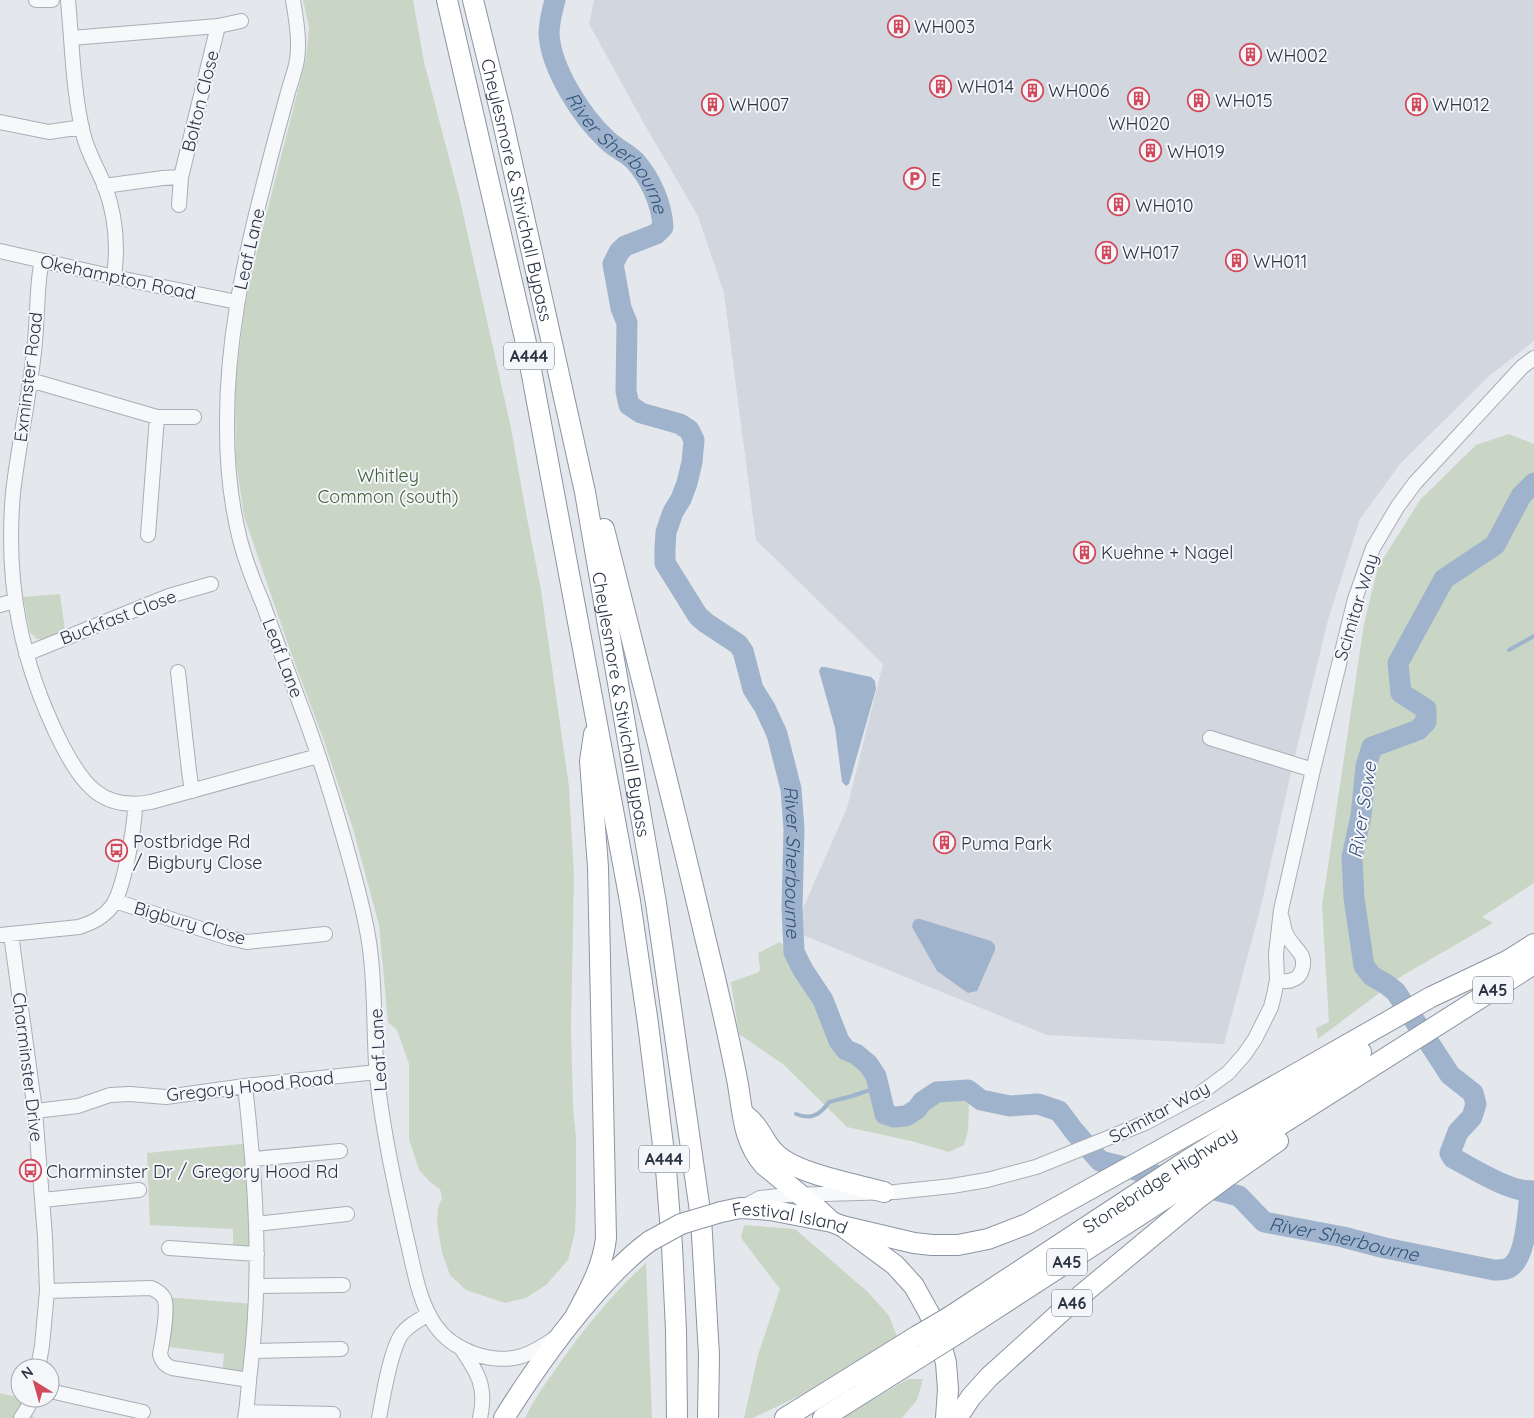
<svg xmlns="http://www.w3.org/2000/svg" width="1534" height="1418" font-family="Quicksand,sans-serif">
<rect width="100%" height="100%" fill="#e4e7ec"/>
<path fill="#d2d6de" d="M594,0h940v341l-45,35 -89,88 -40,55 -32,101 -33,135 -34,151 -37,138 -177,-9 -254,-104 54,-123 36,-144 -127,-124 -32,-247 -26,-77 -52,-89 -57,-103z"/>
<path fill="#c9d6c5" d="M303,0h110l11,62 36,138 51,228 15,85 15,77 28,197 5,89 -3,151 2,80 3,30v67l-1,28 -7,28 -22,25 -20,13 -21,5 -39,-13 -16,-15 -8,-22 -5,-31 1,-14 4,-10 -2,-9 -9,-6 -12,-13 -10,-31v-75l-12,-34 -9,-8 -9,-97 -25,-93 -31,-94 -33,-88 -46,-134 -8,-55 -1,-75 10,-82 13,-57 48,-188 3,-32z
M1509,434l25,10v439l-52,34 11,6 -91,53 -84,63 -2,-11 13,-6 -7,-116 42,-282 14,-57 42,-67 56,-55z
M60,594l5,36 -21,9h-7l-7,-7 -7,-35z
M780,942l9,9 10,25 25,40 7,27 10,13 17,5 10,10 4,13 2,23 3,11 10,5 11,2 17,-5c14,-22 25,-22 50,-25l4,7 -1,29 -4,14 -15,7 -38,-11 -64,-14 -63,-62 -45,-31 -8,-52 28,-10 1,-4 -2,-15z
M252,1143l5,111 -24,-2v-23l-83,-4 -3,-72z
M744,1225l51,4 74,64 20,23 8,20 -96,59 -48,23h-9l14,-63 22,-66 -39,-51z
M646,1263l6,155h-127c10,-21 24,-39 37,-58 25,-35 52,-68 84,-97z
M163,1297l93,7 -7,76 -27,-4 2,-22 -63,-8z
M908,1379h15l-6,21 -15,18h-60z
M0,1393l30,7 3,18h-33z"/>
<path fill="#9fb4cc" d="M821,667h4l46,10 4,4 1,8 -27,95 -3,2 -4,-4 -7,-54 -16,-57z
M916,919h4l71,22 4,4v5l-18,41 -9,2 -31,-22 -25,-44 1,-5z"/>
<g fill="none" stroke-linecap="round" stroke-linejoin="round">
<path stroke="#9fb4cc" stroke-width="4" d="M1509,650l25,-14
M796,1114c15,6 24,1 33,-12l23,-6 27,-9"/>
<g stroke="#9fb4cc" stroke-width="21">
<path id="s1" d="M555,0c-3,11 -6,23 -6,34 2,35 33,83 58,106 8,8 20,13 28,21 15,17 27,43 28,66l-7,7 -31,12 -6,6 -6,12 8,44 6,15 -1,68 3,14 12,8 39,11 9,6 5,10 -2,22 -5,21 -6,16 -8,13 -7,20 -1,17v14l33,53 8,7 32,21 5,7 10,38 12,19 12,26 14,55 3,40 -2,79 2,44 9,18 20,30 16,41 7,9 10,4 12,10 8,12 9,38 9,3 12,-1 11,-7 5,-7 15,-10 31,-2 13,10 29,6 28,-2 21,7 15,20 26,30 139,35 25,26 79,15 42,11 109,22c3,0 8,0 12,-1 21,-6 22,-59 24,-78"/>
<path d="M1534,483l-13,13 -26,49 -51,34 -46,84 3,30 25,16v13l-8,8 -46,17 -6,19 -5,50 -9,41 2,41 10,68 8,10 14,8 10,8 54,83 23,18 3,11 -4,13 -14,15 -8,21 3,5c21,11 58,35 81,33"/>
</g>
<defs>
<path id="minor" d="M36,0h16
M68,0c4,43 5,91 15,133 4,19 15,36 22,54 11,29 13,60 9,90
M293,0c3,19 7,40 4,60 -2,12 -7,24 -10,36 -8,29 -16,58 -23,87 -21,80 -38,162 -37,246 0,37 4,75 13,111 6,23 14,43 23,64 11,31 23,62 34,92 19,49 35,100 49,150 9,32 18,63 23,96 7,44 4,90 8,135 6,55 18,109 30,163 7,28 11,60 28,85 18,26 57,40 87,31 12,-4 23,-11 33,-18
M71,38l147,-12 23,-5
M0,122l49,10 33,-5
M104,186l59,-8 18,-1
M179,205l2,-28 37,-151
M0,251l114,26 123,25
M42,261c-4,16 -4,32 -5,49 -1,24 -3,48 -7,71 -5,38 -13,75 -17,112 -8,91 8,171 49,252 21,40 40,66 89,57l167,-46
M30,380l127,37h37
M148,535l9,-118
M0,605l14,-4
M26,654l143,-58 42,-12
M178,672l11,99 3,20
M1210,738l103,32
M115,901l114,37 18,4 78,-8
M11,934l24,177 10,126 2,54 -5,55 -4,22
M0,935l79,-8c13,-4 25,-10 33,-21 12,-16 23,-81 23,-102
M1277,980c5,1 11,2 15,0 11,-3 14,-19 8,-27 -5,-7 -10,-11 -14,-19 -2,-5 -3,-11 -4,-16
M35,1111l43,-5 32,-11 20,-1 36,3 79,-11 132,-14
M253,1159l87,-8
M43,1200l96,-10
M741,1208l19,-10 28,-3 107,-3 57,-6 35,-6 49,-13 109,-44 53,-28 30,-22 16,-18 11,-16 16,-32 3,-12 3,-15 -1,-26 5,-44 32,-140 42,-171 18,-51 25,-42 17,-23 107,-116 12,-9
M256,1224l91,-10
M169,1248l88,6
M257,1286l86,-1
M47,1291l104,-3c5,2 10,5 13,10 5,10 -2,45 -4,56 2,8 5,11 12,14l77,12
M461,1348c17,25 26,39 19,70
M253,1351l88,-2
M50,1391l93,21
M246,1412l87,2
M21,1418l7,-11 3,-9
M245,1418c3,-15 3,-31 5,-46 12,-95 6,-190 -5,-286
M379,1418c4,-21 11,-66 22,-83 7,-10 18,-15 28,-21"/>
<g id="highway">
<path d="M447,0l79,343 104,558 18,123 18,145 6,77 4,84 1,88"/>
<path id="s2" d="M473,0l29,118 83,374 71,411 45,315 8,137 -1,63"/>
<path d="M604,529c34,136 69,271 101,408 11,44 21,88 30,132 8,34 5,69 29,96l56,46 12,11"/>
<path d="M1498,967l36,-23"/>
<path d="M745,1115c4,3 8,7 11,11 7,9 11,20 20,28 21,20 79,30 108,38"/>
<path id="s3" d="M721,1212l19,-4 30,2 62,12 10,4 53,39 19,21 15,27 10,23 7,27 2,26 -2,29"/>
<path d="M842,1226l72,17 18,2h26l30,-6 39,-15 200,-111 204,-116 78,-37"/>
<path d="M576,1315c13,-24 27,-49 30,-77l-8,-371 -8,-106 4,-27"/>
<path id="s4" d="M951,1316l234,-154 176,-110"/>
<path d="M958,1333l254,-165 322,-204"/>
<path d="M504,1418c27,-43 55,-83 88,-121 18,-21 36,-40 58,-56"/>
<path d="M785,1418l132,-82"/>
<path d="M823,1418l100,-63"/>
<path d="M957,1418l14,-21 18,-20 73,-66 135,-112 31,-23 50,-35"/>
</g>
</defs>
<use href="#minor" stroke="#a9aeb7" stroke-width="16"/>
<use href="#highway" stroke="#8b94a3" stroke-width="22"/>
<use href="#minor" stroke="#f7f8fa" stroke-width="14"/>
<use href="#highway" stroke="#fff" stroke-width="20"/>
<defs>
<path id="highway-bridge" d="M650,1241l31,-17 40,-12
M917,1336l34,-20
M923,1355l35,-22"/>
</defs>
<use href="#highway-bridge" stroke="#8b94a3" stroke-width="22" stroke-linecap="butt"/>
<use href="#highway-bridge" stroke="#fff" stroke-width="20"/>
</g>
<defs>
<symbol id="building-ring" viewBox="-11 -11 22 22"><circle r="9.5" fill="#f4f6f9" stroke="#d1495b" stroke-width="1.5"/><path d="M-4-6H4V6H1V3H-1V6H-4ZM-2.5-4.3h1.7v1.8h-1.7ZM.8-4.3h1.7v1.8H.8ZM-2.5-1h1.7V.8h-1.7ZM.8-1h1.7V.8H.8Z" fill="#d1495b"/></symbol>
<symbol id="parking-ring" viewBox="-11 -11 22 22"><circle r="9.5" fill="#f4f6f9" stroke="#d1495b" stroke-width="1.5"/><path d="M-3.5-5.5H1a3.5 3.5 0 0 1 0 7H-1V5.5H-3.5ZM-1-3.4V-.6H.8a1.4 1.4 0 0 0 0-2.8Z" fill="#d1495b"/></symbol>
<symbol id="bus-ring" viewBox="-11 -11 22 22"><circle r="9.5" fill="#f4f6f9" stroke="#d1495b" stroke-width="1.5"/><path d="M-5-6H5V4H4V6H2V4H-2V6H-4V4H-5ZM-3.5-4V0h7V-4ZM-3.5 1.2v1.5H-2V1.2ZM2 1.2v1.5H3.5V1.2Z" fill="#d1495b"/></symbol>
</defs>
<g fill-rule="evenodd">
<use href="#building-ring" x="886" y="14" width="25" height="25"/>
<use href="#building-ring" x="1238" y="42" width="25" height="25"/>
<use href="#building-ring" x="928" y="74" width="25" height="25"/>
<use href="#building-ring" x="1020" y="78" width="25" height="25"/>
<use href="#building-ring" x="1126" y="86" width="25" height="25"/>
<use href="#building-ring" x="1186" y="88" width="25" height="25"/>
<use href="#building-ring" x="700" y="92" width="25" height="25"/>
<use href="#building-ring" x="1404" y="92" width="25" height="25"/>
<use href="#building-ring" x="1138" y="138" width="25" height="25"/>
<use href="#parking-ring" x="902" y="166" width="25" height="25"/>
<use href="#building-ring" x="1106" y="192" width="25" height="25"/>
<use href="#building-ring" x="1094" y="240" width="25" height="25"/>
<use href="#building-ring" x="1224" y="248" width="25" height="25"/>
<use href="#building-ring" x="1072" y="540" width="25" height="25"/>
<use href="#building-ring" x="932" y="830" width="25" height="25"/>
<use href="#bus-ring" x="104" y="838" width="25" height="25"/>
<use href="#bus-ring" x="18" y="1158" width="25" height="25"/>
</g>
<g text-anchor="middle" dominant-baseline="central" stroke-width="4" stroke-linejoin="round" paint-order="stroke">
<g fill="#f4f6f9" stroke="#676e7b" stroke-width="1">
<rect x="504" y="342.5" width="50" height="27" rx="4"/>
<rect x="1473" y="976.5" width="40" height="27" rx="4"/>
<rect x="639" y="1145.5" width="50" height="27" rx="4"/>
<rect x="1047" y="1248.5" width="40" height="27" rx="4"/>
<rect x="1052" y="1289.5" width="40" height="27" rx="4"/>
</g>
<g font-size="16" font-weight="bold" fill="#2b3445">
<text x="529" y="356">A444</text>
<text x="1493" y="990">A45</text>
<text x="664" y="1159">A444</text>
<text x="1067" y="1262">A45</text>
<text x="1072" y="1303">A46</text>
</g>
<g font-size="18" fill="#2b3445" stroke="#f4f6f9" text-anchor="start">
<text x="914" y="26">WH003</text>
<text x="1266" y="55">WH002</text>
<text x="957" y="86">WH014</text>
<text x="1048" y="90">WH006</text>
<text x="1215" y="100">WH015</text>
<text x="729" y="104">WH007</text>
<text x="1432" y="104">WH012</text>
<text x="1139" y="123" text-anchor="middle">WH020</text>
<text x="1167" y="151">WH019</text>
<text x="931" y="179">E</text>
<text x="1135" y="205">WH010</text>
<text x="1122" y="252">WH017</text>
<text x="1253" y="261">WH011</text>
<text x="1101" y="552">Kuehne + Nagel</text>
<text x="133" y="841">Postbridge Rd<tspan x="133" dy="21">/ Bigbury Close</tspan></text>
<text x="961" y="843">Puma Park</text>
<text x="46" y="1171">Charminster Dr / Gregory Hood Rd</text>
</g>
<g font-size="18" fill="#2b3445" stroke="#f4f6f9">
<text transform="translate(200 101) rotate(-76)">Bolton Close</text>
<text stroke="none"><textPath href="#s2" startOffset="195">Cheylesmore &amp; Stivichall Bypass</textPath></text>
<text transform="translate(249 249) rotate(-77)">Leaf Lane</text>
<text transform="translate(118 277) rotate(12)">Okehampton Road</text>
<text transform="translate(28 377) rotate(-83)">Exminster Road</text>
<text transform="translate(1356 607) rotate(-73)">Scimitar Way</text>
<text transform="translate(118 617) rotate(-21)">Buckfast Close</text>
<text transform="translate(283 658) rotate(69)">Leaf Lane</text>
<text stroke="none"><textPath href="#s2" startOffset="720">Cheylesmore &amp; Stivichall Bypass</textPath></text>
<text transform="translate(190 923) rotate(16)">Bigbury Close</text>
<text transform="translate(378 1050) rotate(-93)">Leaf Lane</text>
<text transform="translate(28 1067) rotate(83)">Charminster Drive</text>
<text transform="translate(250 1086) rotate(-6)">Gregory Hood Road</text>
<text transform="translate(1159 1112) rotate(-28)">Scimitar Way</text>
<text stroke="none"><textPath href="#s4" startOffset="249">Stonebridge Highway</textPath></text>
<text stroke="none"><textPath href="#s3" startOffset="70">Festival Island</textPath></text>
</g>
<g font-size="18" fill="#3f6138" stroke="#f4f6f9">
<text x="388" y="475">Whitley<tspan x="388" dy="21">Common (south)</tspan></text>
</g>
<g font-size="19" font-style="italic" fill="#34527a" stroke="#f4f6f9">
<text stroke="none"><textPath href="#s1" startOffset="175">River Sherbourne</textPath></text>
<text transform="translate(1362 810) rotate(-81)">River Sowe</text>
<text stroke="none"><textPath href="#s1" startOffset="1019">River Sherbourne</textPath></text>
<text stroke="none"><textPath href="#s1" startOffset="1815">River Sherbourne</textPath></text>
</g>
</g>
<g transform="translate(35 1383) rotate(323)"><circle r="24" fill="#f4f6f9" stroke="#a4a8b1"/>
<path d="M0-4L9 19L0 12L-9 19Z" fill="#d1495b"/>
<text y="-8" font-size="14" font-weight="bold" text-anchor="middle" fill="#2b3445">N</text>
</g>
</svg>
